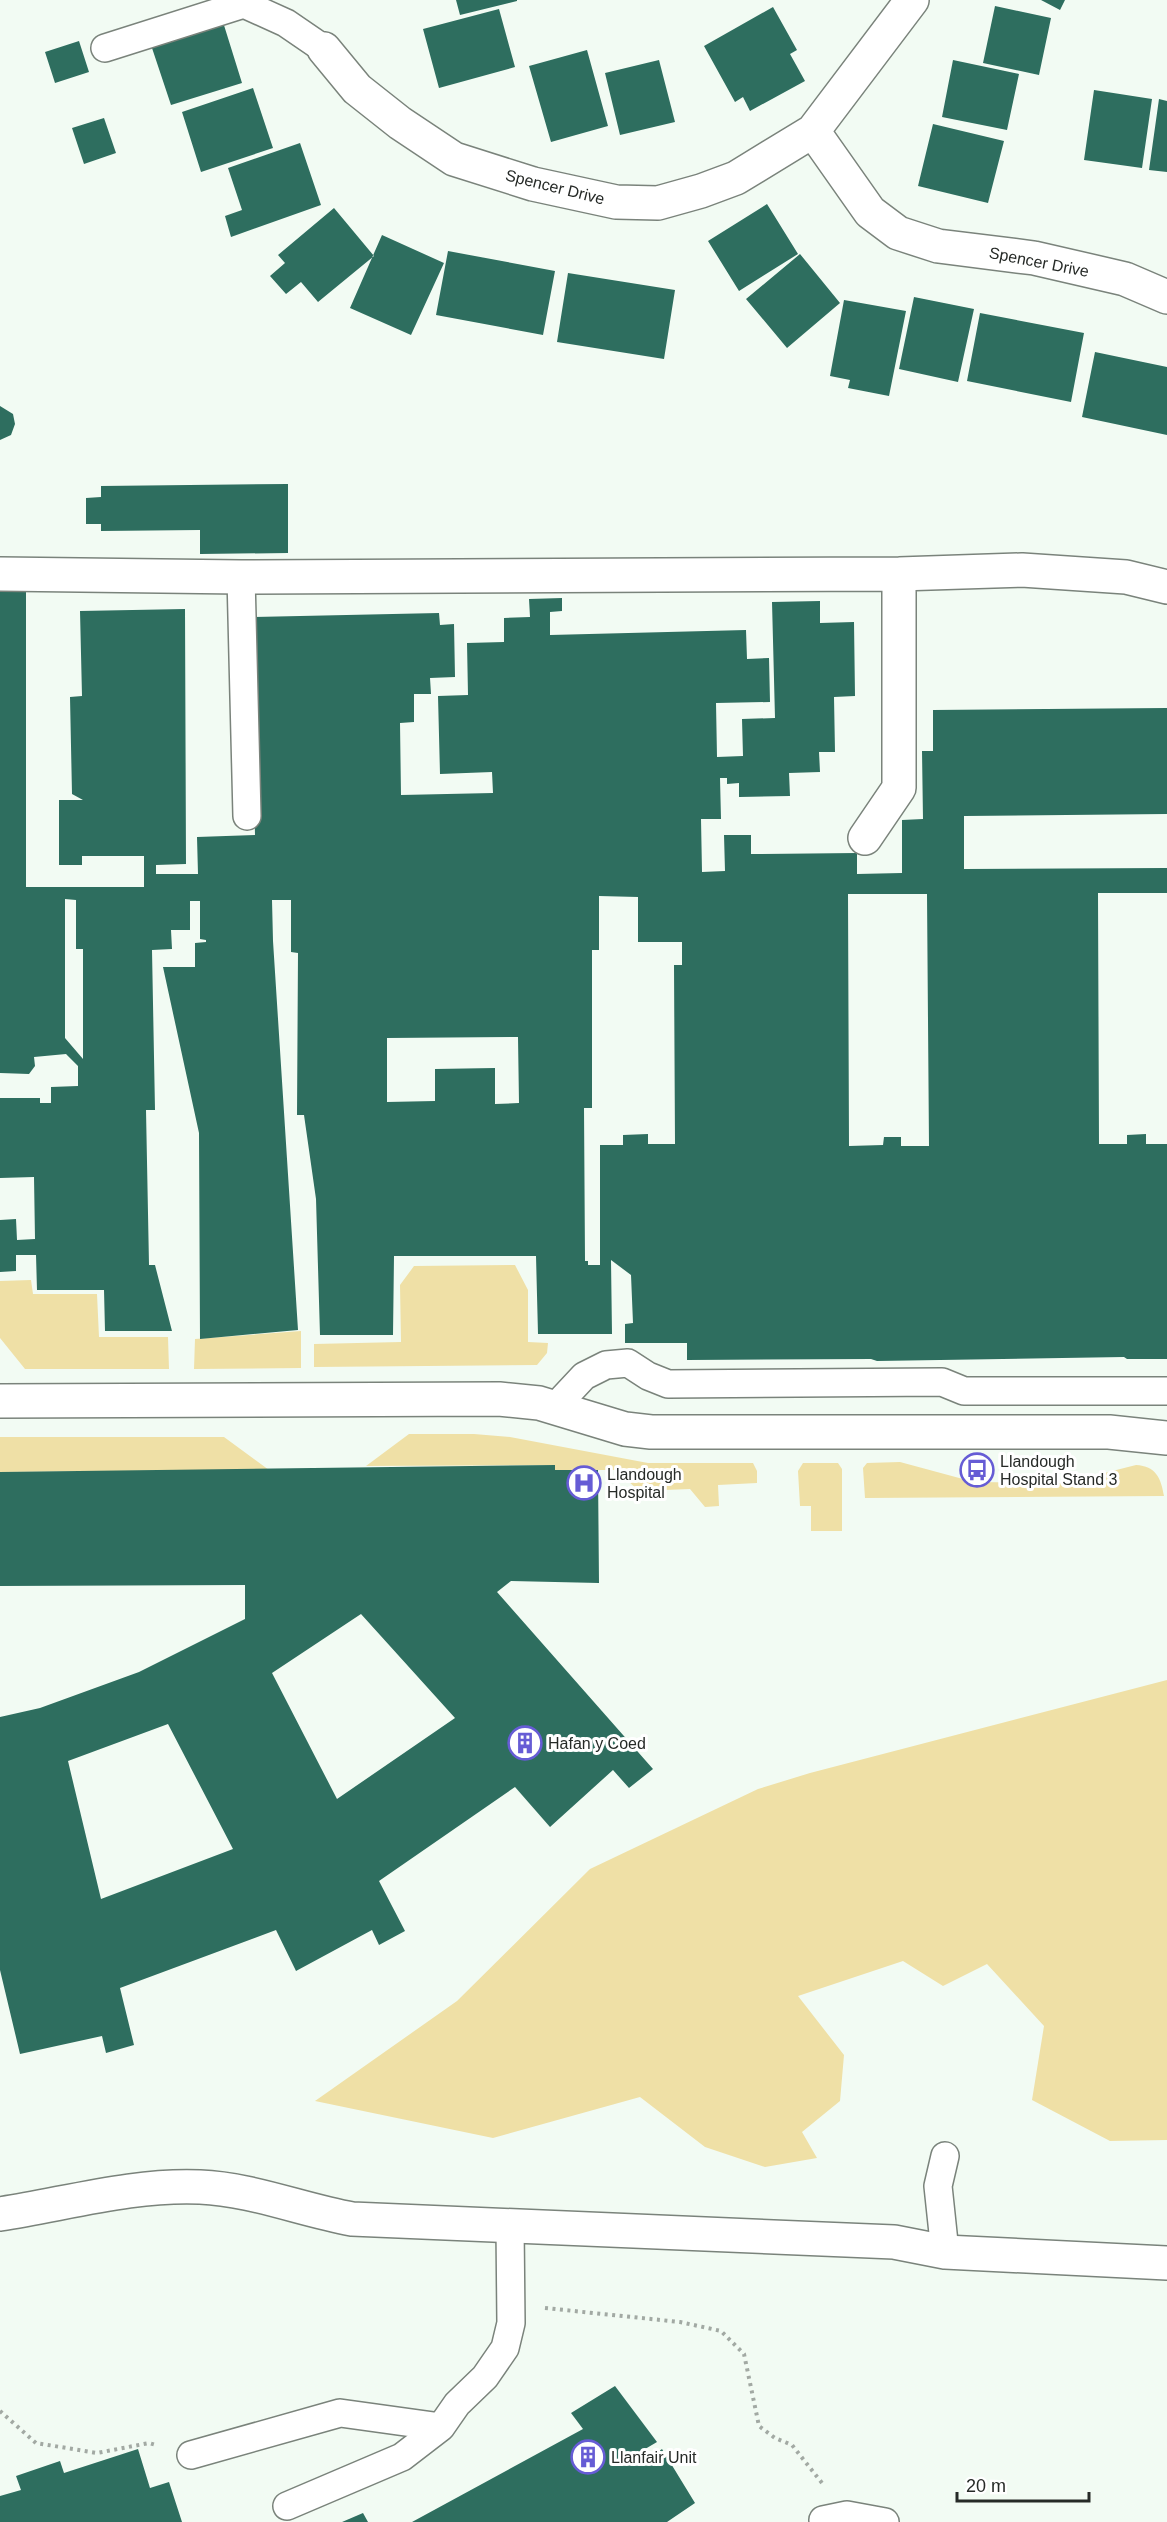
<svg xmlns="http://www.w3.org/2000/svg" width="1167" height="2522" font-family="Arial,sans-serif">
<rect width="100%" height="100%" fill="#f2fbf3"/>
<path fill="#efe0a6" d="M515,1265l13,25v52l20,1 -1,10 -10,12 -223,2v-23l87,-2 -1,-57 14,-19z
M31,1280l2,14h64l2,43h69l1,32h-144l-25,-31v-57z
M301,1331v37l-107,1 1,-30z
M409,1434h65l36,3 138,26h105l4,8v12l-39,2 1,21 -14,1 -15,-18 -51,2 -23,-21h-61v-5l-189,1z
M0,1437h224l45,33 -269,2z
M900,1462l74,20 91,1 71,-18c20,1 25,13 28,31l-299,2 -2,-30 4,-5z
M803,1463h35l4,6v62h-31v-25h-11l-2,-35z
M1167,1680v460l-57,1 -78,-41 12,-74 -57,-62 -44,22 -40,-25 -105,35 46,59 -4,46 -38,31 15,26 -52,9 -60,-20 -65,-50 -147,41 -178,-37 142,-100 133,-132 168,-80 52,-16z"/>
<path fill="#2e6e5f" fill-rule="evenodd" d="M456,0h61v1l-57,14z
M1041,0h24l-5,10z
M995,6l56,12 -12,57 -56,-12z
M773,7l24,43 -7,4 15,27 -55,30 -7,-14 -8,5 -31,-56z
M499,9l16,58 -76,21 -16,-59z
M223,22l19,61 -71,22 -20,-60z
M79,41l10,31 -34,11 -10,-31z
M587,50l21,76 -57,16 -22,-76z
M659,60l16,62 -55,13 -15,-62z
M953,60l66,14 -12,56 -65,-13z
M253,88l20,60 -72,24 -19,-60z
M1094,90l58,9 -10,69 -58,-8z
M1159,99l8,2v71l-18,-2z
M104,118l12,35 -32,11 -12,-36z
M933,124l71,17 -16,62 -70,-17z
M300,143l21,62 -90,32 -6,-21 17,-6 -14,-42z
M767,204l31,50 -59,37 -31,-50z
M334,208l40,48 -56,46 -17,-20 -15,12 -16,-18 15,-13 -7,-8z
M382,235l62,28 -33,72 -61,-27z
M448,251l107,20 -12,64 -107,-20z
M800,254l40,49 -53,45 -41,-49z
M568,273l107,17 -11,69 -107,-17z
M914,297l60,12 -16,73 -59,-13z
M844,300l62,11 -17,85 -41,-8 2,-8 -20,-4z
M980,313l104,20 -13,69 -104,-21z
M1095,352l72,15v68l-85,-18z
M0,406l13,8 2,10 -4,11 -11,5z
M288,484v69l-88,1v-24l-99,1v-7h-15v-26l15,-1v-11z
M0,592h26v295h118v-31h-62v9h-23v-65h24l-11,-6 -2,-97 12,-1 -2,-85 105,-2 1,255 -30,1v9h42l-1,-37 58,-2 -5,-218 189,-4 1,12 14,-1 1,53 -25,1 1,16h-17v28l-14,1 1,72 92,-2 -1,-21 -52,2 -2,-78 30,-1 -1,-52 37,-1v-24l26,-1 -1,-18 33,-1v13l-12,1v23l196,-5 1,29 22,-1 1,44 -54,1 1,54 26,-1 -1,-37 33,-1 -3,-116 48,-1v22l34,-1 1,74 -21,1 1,55h-16l1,20 -31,1 1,23 -51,1v-14l-12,1v-6h-7l1,41h-20l1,53 23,-1 -1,-36h27v19l106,-1v21l45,-1v-53l21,-1 -1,-68h11v-41l234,-2v106l-203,2v53l203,-1v25h-69l1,251h28v-9l19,-1v10h21v215h-40l-3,-2 -247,4 -6,-2 -184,1v-17h-62v-19l8,-1 -2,-48 -20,-15 1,74h-74l-2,-78h-142l-1,79h-73l-4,-136 -12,-84h-7l1,-162 -7,-1v-52h-19l1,41 25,389 -98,9 -1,-206 -36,-166h32v-24l11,-1v-2l-6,-1v-38h-10v29h-19l1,19 -20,1 3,160h-9l3,155h6l17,66h-67l-1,-41h-67l-1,-35h-20v16l-16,1v-52l16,-1 1,21 18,-1 -1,-62 -34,1v-80h40v5h11v-16l27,-1v-20l-12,-12 -32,3 1,9 -6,8 -29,-1zM848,894h79l2,252h-28v-9h-17l-1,8 -34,1zM599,896l39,1v45h44v23h-8l1,179h-27v-10l-25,1v10h-23v120h-12v-4h-3l-1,-153h8v-158h7zM65,899l11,1v49h7v110l-18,-21zM518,1037l1,66 -24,1v-36l-60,1v32l-48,1v-64z
M555,1465v5h43l1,113 -88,-2 -14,11 156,177 -24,19 -16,-18 -63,57 -35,-40 -136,94 26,50 -26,14 -7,-15 -76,41 -20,-41 -156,58 14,57 -28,8 -4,-17 -82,18 -20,-84v-253l40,-9 99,-36 106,-53v-34l-245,1v-114zM361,1614l94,104 -118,81 -65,-126zM168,1724l65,125 -132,50 -33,-138z
M615,2386l42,56 -17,10 6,9 16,-12 33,54 -28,19h-255l171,-93 -12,-16z
M138,2449l12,39 19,-6 13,40h-182v-26l21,-6 -5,-14 44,-15 4,12z
M363,2513l5,9h-26z"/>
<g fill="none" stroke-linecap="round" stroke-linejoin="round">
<defs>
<path id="service" d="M105,48l139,-44 42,19 38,26
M241,577l6,239
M555,1407l29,-31 22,-11 22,-2 20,13 20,8 274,-2 22,9h203
M945,2252l-7,-66 7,-30
M191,2455l149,-42 101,14
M287,2506l115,-49 39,-30 16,-23 28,-27 20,-29 6,-25 -1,-97
M823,2520l24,-5 38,7"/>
<path id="minor" d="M324,49l33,40 43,34 54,36 79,25 83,18 42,1 43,-12 35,-13 77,-47 99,-131
M813,131l57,81 28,21 40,13 96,12 91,21 42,18
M0,574l241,3 658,-3 123,-4 104,7 41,10
M865,838l34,-50v-214
M0,1401l499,-2 40,4 86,26 26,3h458l58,6
M0,2214c65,-10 134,-30 200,-27 51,2 102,23 152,32l542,23 51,10 222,11"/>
</defs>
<use href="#service" stroke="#7a837b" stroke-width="30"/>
<use href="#minor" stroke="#7a837b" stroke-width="36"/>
<path stroke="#a2a9a3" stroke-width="4" stroke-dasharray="3 4.5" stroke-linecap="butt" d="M545,2308l135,14 41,9 23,23 15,72 16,12 17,7 30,38
M0,2411l36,32 61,10 52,-10 7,2"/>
<use href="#service" stroke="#fff" stroke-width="27"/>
<use href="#minor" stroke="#fff" stroke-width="33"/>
</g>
<defs>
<symbol id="bus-ring" viewBox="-11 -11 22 22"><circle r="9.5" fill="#fff" stroke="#665cd5" stroke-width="1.5"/><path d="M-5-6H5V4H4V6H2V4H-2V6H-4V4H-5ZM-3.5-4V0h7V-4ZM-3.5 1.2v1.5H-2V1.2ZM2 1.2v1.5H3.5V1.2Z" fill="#665cd5"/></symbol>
<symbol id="hospital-ring" viewBox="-11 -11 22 22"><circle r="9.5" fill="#fff" stroke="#665cd5" stroke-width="1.5"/><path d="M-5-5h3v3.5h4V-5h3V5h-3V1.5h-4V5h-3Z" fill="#665cd5"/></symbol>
<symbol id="building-ring" viewBox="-11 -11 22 22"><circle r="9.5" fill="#fff" stroke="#665cd5" stroke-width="1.5"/><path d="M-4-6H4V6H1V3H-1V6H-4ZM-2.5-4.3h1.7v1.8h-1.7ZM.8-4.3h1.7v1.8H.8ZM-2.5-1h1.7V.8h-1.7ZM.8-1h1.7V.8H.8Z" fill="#665cd5"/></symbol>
</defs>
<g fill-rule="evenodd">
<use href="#bus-ring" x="958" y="1451" width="38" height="38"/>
<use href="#hospital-ring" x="565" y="1464" width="38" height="38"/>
<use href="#building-ring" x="506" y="1724" width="38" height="38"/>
<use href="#building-ring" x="569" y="2438" width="38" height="38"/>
</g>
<g text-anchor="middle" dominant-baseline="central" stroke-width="6" stroke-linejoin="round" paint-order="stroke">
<g font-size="16" fill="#262a27" stroke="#fff">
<text transform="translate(555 187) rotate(14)">Spencer Drive</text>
<text transform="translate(1039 262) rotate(11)">Spencer Drive</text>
</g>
<g font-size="16" fill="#262a27" stroke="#fff" text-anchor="start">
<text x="1000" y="1461">Llandough<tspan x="1000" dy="18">Hospital Stand 3</tspan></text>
<text x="607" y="1474">Llandough<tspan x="607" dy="18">Hospital</tspan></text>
<text x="548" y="1743">Hafan y Coed</text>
<text x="611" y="2457">Llanfair Unit</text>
</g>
</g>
<path d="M957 2492v9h132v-9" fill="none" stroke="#262a27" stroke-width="3"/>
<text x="966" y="2492" font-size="18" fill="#262a27" stroke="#ffffff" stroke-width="4.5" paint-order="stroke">20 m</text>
</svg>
